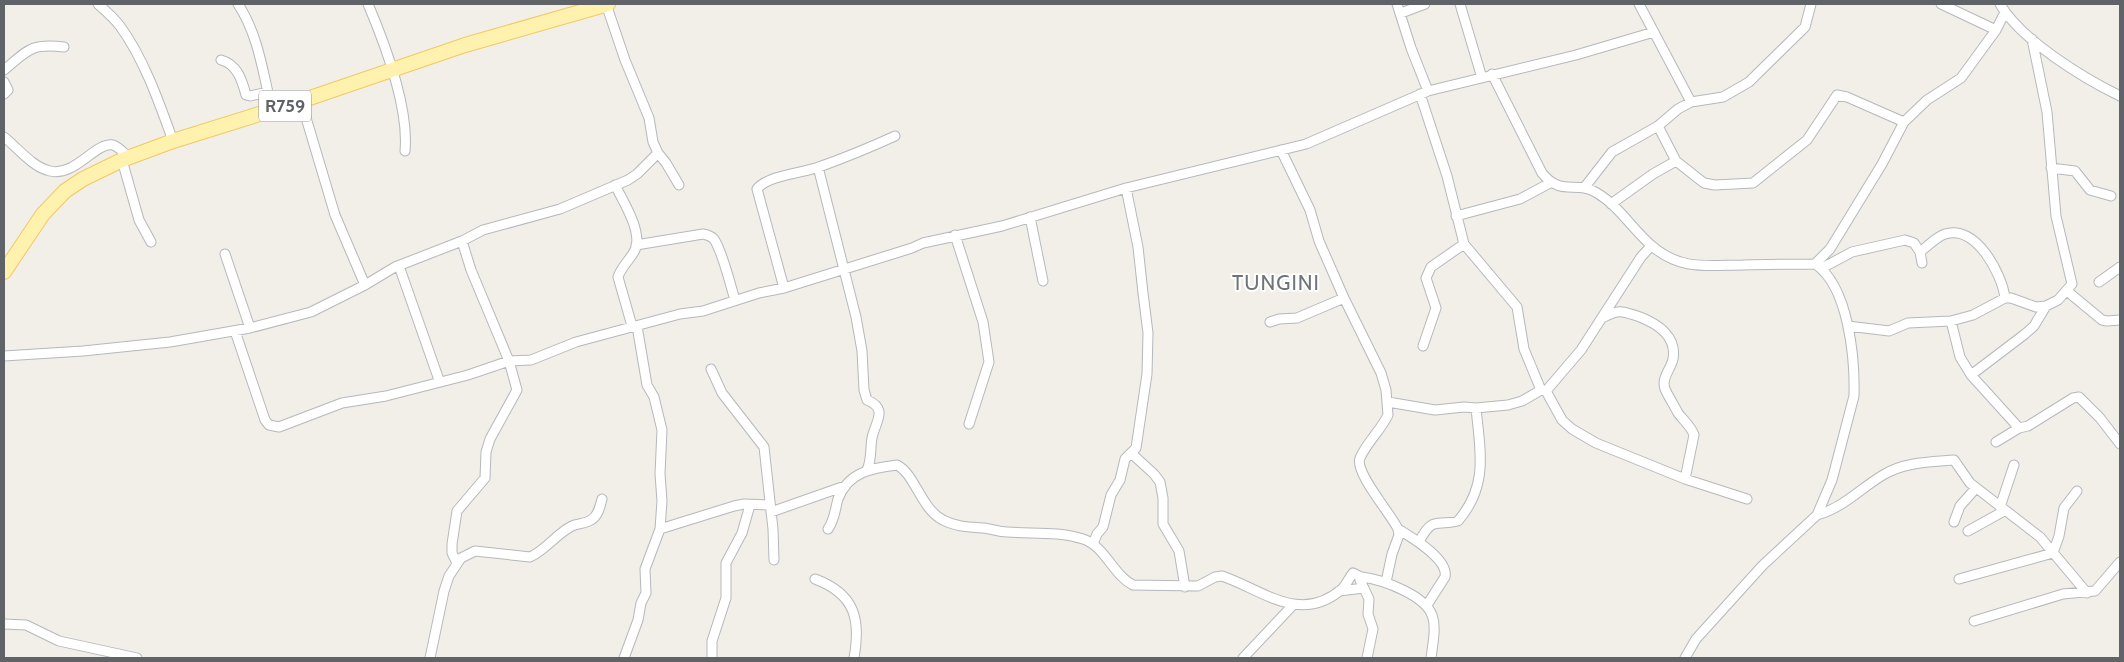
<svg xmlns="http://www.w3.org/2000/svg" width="2124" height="662" font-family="Cabin,sans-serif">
<rect width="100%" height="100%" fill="#f1efe8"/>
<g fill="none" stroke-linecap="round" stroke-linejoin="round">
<defs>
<path id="minor" d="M98,4c8,7 16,14 22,22 24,33 39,76 53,115
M238,4c21,32 25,70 34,106
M368,4c17,40 41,104 37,147
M606,4l19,56 24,58 4,24 5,11 8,10 13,22
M1397,4l14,44 17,43
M1460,4l22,74
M1639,4l52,98
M1941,4l55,26
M2000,4c21,36 83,74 120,92
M1401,13l24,-9
M221,60c16,4 21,20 25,35l4,1 18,-4
M4,70c24,-20 27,-27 60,-23
M1492,74l50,99c19,24 34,7 55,20 22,13 36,37 55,53 29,25 56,19 91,19 24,-1 48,-1 72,-1 34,22 40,96 39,132l-22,84 -15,35 -54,50 -67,74 -11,19
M4,82l4,8 -4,4
M1420,94l27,82 17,68 53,63 7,42 17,41
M301,101l34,114 30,70
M1658,126l18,35 28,22 11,2 38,-2 54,-43 30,-45 10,2 57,25
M4,137c14,11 28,30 46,34 25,6 45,-29 63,-26 6,2 11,8 15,12
M1281,150l29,60 9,31 25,57 37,75 5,17 2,25c-7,15 -21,27 -28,43 -6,14 31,56 38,71l1,6 -7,19 -6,28
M122,160l17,60 12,22
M818,167l38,150 6,34 2,39 3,10c22,9 8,22 5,38 -2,11 0,21 -5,32
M2051,168l24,3 15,19 21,6
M615,185c8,16 28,47 20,65 -5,10 -14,17 -17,27l14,49
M1584,188l28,-36 46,-26 20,-17 13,-7 32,-5 26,-15 56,-55 6,-23
M1611,204l42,-30 23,-13
M1456,216l64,-17 30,-16
M1030,217l13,64
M955,235l28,87 6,40 -20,62
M636,245l67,-11c5,1 8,2 11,5 9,14 16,45 21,61
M1920,252c8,-6 16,-15 25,-18 31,-10 57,40 60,64
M225,254l25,74
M1815,264l15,-15 52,-85 22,-42 23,-22 34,-22 35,-48 9,-18
M399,266l40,114
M1822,268l30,-16 53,-12 9,3 6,9 2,11
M2099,282l21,-15
M784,288l-27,-99c11,-14 46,-16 62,-22 25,-9 52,-20 76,-31
M2067,291l35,29 5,1 13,-1
M1604,317c16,-9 20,-5 36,0 18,7 37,20 33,42 -2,10 -12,19 -8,30 3,7 9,16 13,24 5,7 13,13 16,22l-9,44
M1951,321l9,36 11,18 48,53 9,-2 45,-28 6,-1 21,21 20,26
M1270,322l9,-3 18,-1 47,-20
M1848,326l41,5 19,-8 43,-2 22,-6 32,-17h6l25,9 10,-1 12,-6 14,-16 -16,-68 -9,-104 -15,-73
M235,331l30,89 4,5 10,2 63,-24 44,-7 82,-21 41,-14 22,-1 45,-18 104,-28 23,-3 56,-18 25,-5 128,-40 11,-5 79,-17 124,-38 180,-44 122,-53 148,-36 78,-23
M1423,346l13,-38 -10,-30 5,-11 33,-23
M4,356l79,-5 87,-9 80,-14 61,-16 54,-27 30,-18 67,-26 21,-11 77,-21 68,-29 9,-6 21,-21
M711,369l11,24 42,54 9,82 1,31
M1971,375l54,-41 9,-8 12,-20
M1546,391l35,-41 60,-93 10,-11
M1388,402l47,8 29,-3 12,1 32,-3 14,-4 19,-11 5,1 16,29 10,9 24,14 89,36 62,20
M1996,442l23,-14
M1131,453l23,21 6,8 3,16v26l16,27 6,36
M2000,507l14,-42
M771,512l74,-26
M1817,515c26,-7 44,-27 66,-40 21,-13 47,-13 71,-15l16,23 70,54 47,56
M1954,522l6,-16 16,-18
M660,529l74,-23 10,-2 26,1
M828,529c7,-10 7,-20 10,-30 10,-27 34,-31 59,-34 18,9 24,44 46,55 13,7 27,7 41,8 8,1 15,4 23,4 25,2 51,-1 76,7 22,7 30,36 50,46l65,1 17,-9 7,-1c41,14 78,49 120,13 4,-4 7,-11 11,-16l8,4
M1398,529c13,8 51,30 47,48l-18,28
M1968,531l36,-20
M1419,542c14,-27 17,-15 39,-21 31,-36 22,-70 18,-113
M1093,544l4,-10 6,-7 8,-32 9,-15 5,-21 11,-11 11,-74 1,-41 -5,-40 -5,-46 -12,-59
M457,563l-5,-10v-9l5,-33 28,-33 1,-26 4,-13 27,-49 -8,-29 -38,-91 -9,-29
M815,579c40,15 46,40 39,79
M1959,579l94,-26 6,-17 5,-28 13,-17
M1339,591l25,-3
M1974,621l89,-27 32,-3 25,-29
M4,624l22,1 33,16 78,17
M430,658l14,-67 5,-15 12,-18 14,-7 55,6c16,-7 26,-23 42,-31 6,-3 13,-2 19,-6 7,-4 9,-13 11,-21
M624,658l14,-38 3,-17 5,-10 -1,-24 15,-40 2,-28 -2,-27 2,-44 -8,-33 -7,-12 -10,-59
M712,658v-17l14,-43v-35l16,-30 8,-28
M1243,658l50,-53
M1367,658l6,-29 -5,-15 1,-15 -9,-19 2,-3c15,2 27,6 41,13 37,18 33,32 28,68"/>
<path id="primary" d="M4,272l39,-58 22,-23 18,-12 39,-19 51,-19 128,-40 164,-56 143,-41"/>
</defs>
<use href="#minor" stroke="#b5b8bc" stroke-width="11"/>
<use href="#primary" stroke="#f2c960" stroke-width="16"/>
<use href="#minor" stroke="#fff" stroke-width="9"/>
<use href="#primary" stroke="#fff2af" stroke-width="14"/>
</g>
<g text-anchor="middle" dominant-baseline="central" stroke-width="4" stroke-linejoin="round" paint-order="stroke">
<rect fill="#fff" stroke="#8f9295" stroke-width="1" x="259" y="90.5" width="52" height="31" rx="4"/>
<g font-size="18" font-weight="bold" fill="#5f6368">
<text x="285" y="106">R759</text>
</g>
<g font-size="21" letter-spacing="1" fill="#70757a" stroke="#fff">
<text x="1276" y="282">TUNGINI</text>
</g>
</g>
<rect width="2124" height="662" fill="none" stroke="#5f6368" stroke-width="10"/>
</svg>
